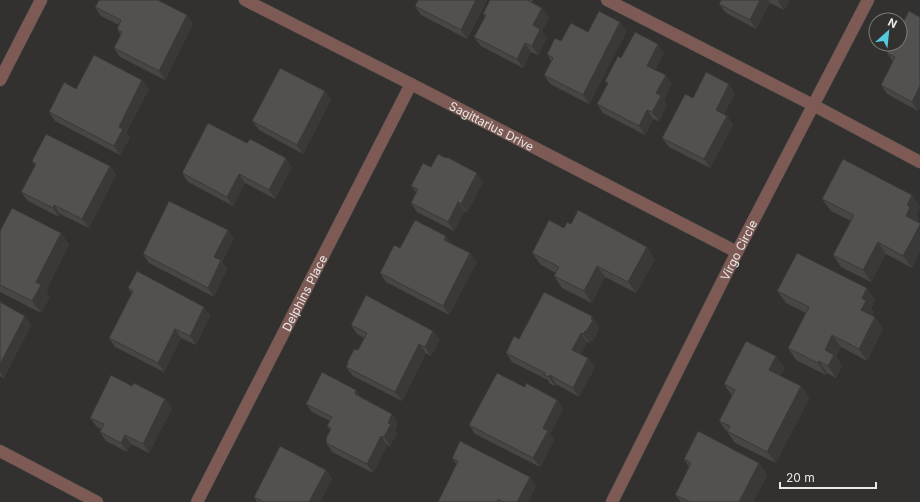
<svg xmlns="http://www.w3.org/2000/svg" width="920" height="502" font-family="Inter,sans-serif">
<rect width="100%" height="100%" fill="#33312f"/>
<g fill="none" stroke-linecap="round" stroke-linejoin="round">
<defs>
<g id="minor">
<path id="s1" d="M245,0l166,84 326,168"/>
<path d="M607,0l206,105 107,57"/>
<path d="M0,80l41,-80"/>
<path d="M0,451l97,51"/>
<path id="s2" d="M197,502l214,-418"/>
<path id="s3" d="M612,502l125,-250 131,-252"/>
</g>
</defs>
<use href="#minor" stroke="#504e4c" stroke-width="13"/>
<use href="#minor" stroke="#7e5a54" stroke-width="12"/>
</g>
<path fill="#474644" d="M418,0h69l-20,39 -46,-24 -6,-9z
M490,0h43l-1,2 10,6 7,9 -7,14 5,7 -9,17 -7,-3 -8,16 -42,-22 -7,-9 11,-20 -2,-3z
M721,0h69l-6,10 -14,-7 -14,26 -30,-16 -7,-9z
M95,7l92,8 6,9 -28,56 -45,-23 -6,-9 7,-13 -4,-6 2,-4 -18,-9z
M627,31l-38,73 -39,-20 -6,-9 7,-14 -4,-7 14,-13 27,-9z
M892,44l26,67 -31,-17 -6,-9 12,-23 -6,-9z
M664,53l-9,17 17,14 -8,15 3,6 -8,16 -6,-2 -8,16 -42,-22 -6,-9 10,-20 -2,-3 16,-23z
M76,89h73l-23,44 4,5 -10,17 -65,-34 -6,-9z
M735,93l-11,21 3,2 6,9 -23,43 -41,-21 -7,-9 31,-40z
M331,100l-28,54 -44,-24 -7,-9z
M247,143l45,24 -17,32 -30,-16 -12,23 -45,-24 -6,-9z
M32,161l78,5 6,9 -27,53 -29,-14 -1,3 -31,-16 -7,-9 14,-26z
M431,167l52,15 -16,31 -2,-2 -11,20 -37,-19 -6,-9 5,-11 -5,-6z
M912,195l8,12 -4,8 3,4 -2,3 -5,46 -26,-14 -15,28 -30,-15 -8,-12 18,-34 -20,-10 -9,-12z
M564,228l91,31 -19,34 -31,-16 -13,26 -30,-15 -8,-12 2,-3 -15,-8 -9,-12z
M228,230l6,8 -12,24 5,7 -13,28 -65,-34 -6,-9z
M0,231l61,2 8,12 -23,46 4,6 -9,16 -41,-21z
M446,236l5,7 19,10 7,9 -28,53 -63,-33 -6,-9 20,-25z
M128,288l76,19 6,9 -14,29 -15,-7 -17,34 -49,-25 -6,-9 23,-44z
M777,291l98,9 -4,8 3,4 -2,3 11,14 -16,32 -26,-14 -5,10 6,9 -6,12 -9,-5 -1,2 -30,-15 -8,-12 18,-35 -20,-10z
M0,300l2,4 23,12 6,9 -27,53 -4,-2z
M351,325l82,6 7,9 -9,16 -5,-3 -24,48 -49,-25 -7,-9 2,-2 -1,-2 11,-13 6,-12 -7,-4z
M599,325l-1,2 1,2 -6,12 -2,-1 -1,3 -3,-1 -6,12 7,4 7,9 -16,30 -23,-13 -1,2 -5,-2 -2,-4 -36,-18 -6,-9z
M785,368l-5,8 21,10 8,12 -33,65 -41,-20 -16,-22 13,-25 -8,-12z
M132,386l33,13 7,9 -23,45 -18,-9 -4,8 -21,-11 -6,-9 1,-3 -4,-2 -7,-9z
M525,387l32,13 6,9 -13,25 4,6 -14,27 -65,-33 -6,-9z
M362,398l30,16 6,9 -3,7 2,3 -7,13 -3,-1 -14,28 -41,-21 -6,-9 1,-2 -1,-2 4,-9 -3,-4 3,-5 -18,-9 -6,-8z
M452,458l78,19 6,9 -8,16h-90l19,-37z
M684,459l75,4 8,12 -14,27h-72l-6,-7 14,-28z
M326,470l6,9 -12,23h-63l-3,-5z"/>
<path fill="#3a3937" d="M476,0h11l-20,39 -6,-9z
M760,0h8l2,3 -14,26 -6,-9z
M779,0h11l-6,10 -6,-9z
M542,8l7,9 -7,14 5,7 -9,17 -6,-9 1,-21z
M187,15l6,9 -28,56 -6,-9z
M620,22l7,9 -38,73 -6,-9z
M525,43l6,9 -8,16 -6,-9z
M658,44l6,9 -11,22 -6,-9z
M666,75l6,9 -8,15 3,6 -8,16 -7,-9 4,-19z
M142,80l7,9 -23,44 4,5 -10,17 -6,-9 5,-19z
M729,84l6,9 -13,26 -6,-9z
M920,86v22l-2,3 -6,-9z
M325,91l6,9 -28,54 -6,-9z
M647,110l6,9 -8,16 -6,-9z
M727,116l6,9 -23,43 -6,-9z
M286,158l6,9 -17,32 -6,-9z
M110,166l6,9 -27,53 -7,-9z
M477,173l6,9 -16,31 -6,-9z
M239,174l6,9 -12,23 -6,-9z
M912,195l8,12 -4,8 3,4 -5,9 -8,-12 1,-11z
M458,202l7,9 -11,20 -6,-9z
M54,205l6,9 -1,3 -6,-9z
M920,225v27l-8,16 -9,-12z
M228,230l6,8 -12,24 5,7 -13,28 -6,-9 6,-31z
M61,233l8,12 -23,46 4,6 -9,16 -9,-12 4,-19z
M446,236l6,9 -8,-5z
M878,242l8,12 -15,28 -8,-12z
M647,247l8,12 -19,34 -8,-11z
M470,253l7,9 -28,53 -6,-9z
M597,266l8,11 -13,26 -8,-12z
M867,288l8,12 -4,8 3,4 -5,9 -8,-11 1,-12z
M204,307l6,9 -14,29 -6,-9z
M25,316l6,9 -27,53 -4,-6v-8z
M592,316l7,9 -1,2 1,2 -6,12 -7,-9z
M875,317l8,12 -16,32 -8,-12z
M175,329l6,9 -17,34 -6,-9z
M433,331l7,9 -9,16 -6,-9z
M585,331l6,9 -1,3 -7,-9z
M581,333l6,9 -8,17 -7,-9z
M832,335l9,12 -5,10 6,9 -6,12 -8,-12 -3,-16z
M419,344l7,9 -24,48 -7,-9z
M776,356l9,12 -8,14 -8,-12z
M588,358l7,9 -16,30 -6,-9z
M819,361l8,12 -1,2 -8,-12z
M550,375l6,9 -1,2 -6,-9z
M801,386l8,12 -33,65 -9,-11z
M356,390l7,9 -8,-5z
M165,399l7,9 -23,45 -6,-9z
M557,400l6,9 -13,25 4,6 -14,27 -7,-9 10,-30z
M392,414l6,9 -3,7 2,3 -7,13 -6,-9 4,-14z
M125,435l6,9 -4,8 -6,-9z
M381,436l6,9 -14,28 -6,-9z
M759,463l8,12 -14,27h-14z
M326,470l6,9 -12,23h-11z
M530,477l6,9 -8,16h-11z"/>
<path fill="#53514f" stroke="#3a3937" d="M99,0h59l29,15 -28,56 -45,-23 8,-16 -5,-3 4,-9 -26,-13z
M418,0h58l-15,30 -46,-24z
M490,0h37l15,8 -9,17 7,4 -8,17 -7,-3 -8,16 -43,-22 12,-22 -3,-1z
M721,0h39l-10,20 -31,-16z
M599,11l21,11 -37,73 -39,-20 9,-17 -6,-4 8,-16 6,3 10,-18 17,9z
M909,11l11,6v69l-8,16 -31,-17 14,-28 -8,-4 5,-9h8v-16z
M635,32l23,12 -11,22 19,9 -10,18 5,3 -9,16 -5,-2 -8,16 -42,-22 11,-21 -3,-2 13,-25 3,2z
M94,55l48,25 -23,47 4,2 -9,17 -65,-34 15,-30 12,7z
M280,68l45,23 -28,54 -45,-24z
M706,72l23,12 -13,26 11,6 -23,43 -42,-21 23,-44 8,4z
M208,123l39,20 3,-4 36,19 -17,32 -30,-16 -12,23 -45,-24z
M46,134l64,32 -28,53 -28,-14 -1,3 -32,-16 15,-28 -4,-3z
M438,154l8,4 1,-1 30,16 -16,31 -3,-2 -10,20 -37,-19 7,-14 -7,-3 12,-23 8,4z
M843,159l69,36 -5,10 3,2 -4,9 14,7v2l-17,31 -25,-14 -15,28 -30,-15 21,-40 -32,-16z
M169,201l59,29 -14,27 7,3 -13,28 -65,-34z
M12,208l49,25 -25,49 5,3 -9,16 -32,-16v-54z
M578,210l69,37 -19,35 -31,-16 -13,25 -30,-15 5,-9 -27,-14 17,-33 15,8 3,-6 4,2z
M415,220l31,16 -2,4 26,13 -27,53 -63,-33 14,-28 6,3z
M797,253l70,35 -5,10 4,3 -5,9 14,7 -16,32 -27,-14 -7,15 9,5 -6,11 -9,-5 -1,2 -30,-15 21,-41 -32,-16z
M137,271l67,36 -14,29 -15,-7 -17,34 -49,-25 24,-47 -5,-3z
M544,292l48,24 -1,3 2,1 -7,12 -1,-1 -2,3 -2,-1 -9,17 16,8 -15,30 -23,-13 -1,2 -5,-2 1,-2 -39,-20 8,-17 5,3z
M366,295l67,36 -8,16 -6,-3 -24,48 -49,-25 2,-3 -1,-1 7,-14 4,1 9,-17 -16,-8z
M0,302l25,14 -25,48z
M746,341l30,15 -7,14 32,16 -34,66 -40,-21 3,-5 -11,-5 16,-31 -11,-6z
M322,372l34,18 -1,4 37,20 -4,9 3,1 -7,13 -3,-1 -14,28 -41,-21 1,-3 -1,-1 5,-11 -4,-2 5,-9 -26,-13z
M497,373l28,14 1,-4 31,17 -14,28 5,3 -15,27 -64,-33z
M111,375l21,11 2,-3 31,16 -22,45 -18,-9 -4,8 -21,-11 4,-8 -14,-6z
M698,431l61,32 -20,39h-49l-15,-7 16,-32 -7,-4z
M460,441l70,36 -13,25h-13l-6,-3 -1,3h-59l20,-41 -6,-3z
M280,446l46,24 -17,32h-45l-10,-5z"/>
<g text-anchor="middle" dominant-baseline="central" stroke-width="3" stroke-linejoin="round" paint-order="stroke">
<g font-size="12" fill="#e9e8e7" stroke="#33312f">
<text stroke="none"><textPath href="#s1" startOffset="277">Sagittarius Drive</textPath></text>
<text stroke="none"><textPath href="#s3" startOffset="282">Virgo Circle</textPath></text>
<text stroke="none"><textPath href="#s2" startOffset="235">Delphins Place</textPath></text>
</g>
</g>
<g transform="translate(888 32) rotate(27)"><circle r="19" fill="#33312f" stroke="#7c7a79"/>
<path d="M0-3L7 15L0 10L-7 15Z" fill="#54cade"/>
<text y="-6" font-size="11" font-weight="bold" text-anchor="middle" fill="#e9e8e7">N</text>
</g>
<path d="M780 482v6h96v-6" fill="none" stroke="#e9e8e7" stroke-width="2"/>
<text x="786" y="482" font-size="12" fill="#e9e8e7" stroke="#33312f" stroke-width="3" paint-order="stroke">20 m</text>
</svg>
